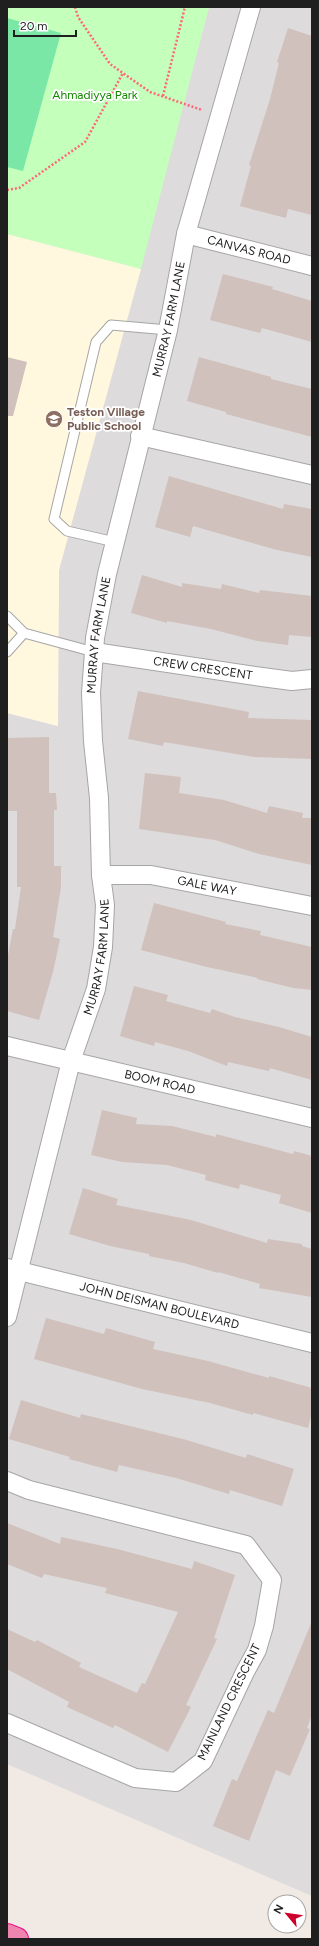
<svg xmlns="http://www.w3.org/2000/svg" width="319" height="1946" font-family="Figtree,sans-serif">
<rect width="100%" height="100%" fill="#f0e9e4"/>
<path fill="#dddbdc" d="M209,7h103v1889l-305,-132v-1051l50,13 2,-156z"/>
<path fill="#fff8de" d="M7,234l134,35 -82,301 -1,156 -51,-13z"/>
<path fill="#c5ffbc" d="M7,7h202l-68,262 -134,-35z"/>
<path fill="#7ae7a6" d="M7,18l54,15 -38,138 -16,-4z"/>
<path fill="#d1c1bc" d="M288,28l24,8v179l-24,-6 -2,9 -46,-12 11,-40 -2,-1 21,-66 9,-36 -2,-1z
M223,274l50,13 -1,2 40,12v41l-50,-14 -2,5 -50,-13z
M7,357l20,5 -14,54h-6z
M199,357l72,20v2l41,10v48l-86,-23v-2l-39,-11z
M169,476l114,33 1,-5 28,5v48l-35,-7 -84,-24 -3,11 -35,-10z
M142,575l40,12v-4l39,6 1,-5 37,9 1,-3 52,6v41l-23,-2 -1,10 -31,-4 -46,-12 -44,-8v2l-36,-10z
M138,691l111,21 -1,6 64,2v39l-58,-2 -90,-15 -1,4 -35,-7z
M49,737v56h7l1,17h-3v56h7v21l-8,50 7,2 -7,33 -14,48 -32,-9v-51l6,-31h2l6,-42h-4v-76h-9l-1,-73z
M145,773l36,4 -2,16 45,7 43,13 2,-7 34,7 -1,5h10v47l-53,-11 -44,-14 -76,-11z
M154,903l72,19 -1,2 36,7 -1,4 52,12v43l-19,-2 -36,-9 1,-1 -51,-11 -66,-17z
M134,986l34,9 -2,6 44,12 2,-4 23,8 44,10 33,10v43l-42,-12 -1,3 -41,-9 -1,4 -39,-15 -33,-9 -1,4 -34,-10z
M102,1110l35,8 -1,6 36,2 44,11v-3l77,20 1,-3 18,5v57l-33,-10 2,-8 -41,-11 -1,5 -34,-9 1,-5 -39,-10 -45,-3 -31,-7z
M83,1188l35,11 -2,6 75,15 76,23 1,-4 34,5v2l10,3v48l-53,-9 1,-4 -42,-12v1l-34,-10 -35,-7v-2l-39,-8 -41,-12z
M46,1318l58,16 2,-6 49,14 -2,7 55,12 61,17v-2l43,12v25l-4,15 -55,-15v2l-43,-12 -68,-14 -108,-30z
M21,1400l59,18 1,-4 102,25 63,19 1,-4 47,15 -12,37 -52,-16 -1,4 -53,-16 -57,-13 -2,7 -48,-13 1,-2 -61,-18z
M7,1523l53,21 1,-7 56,12 75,20 2,-8 41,14 -21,63 3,1 -31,66 5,2 -23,45 -53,-27 -2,3 -46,-21 2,-5 -62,-33v-40l28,13 2,-2 44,23 -2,4 58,26 5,-10 3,1 33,-72 -73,-19 2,-5 -63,-14 -2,4 -35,-14z
M312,1621v94l-5,13 3,1 -20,47 -14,-6 -27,71 -36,-15 19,-47 5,2 31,-71 6,3z"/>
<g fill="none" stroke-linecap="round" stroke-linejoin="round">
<defs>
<path id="lane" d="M115,542l-48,-11 -13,-12 42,-177 15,-17 57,5
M7,616l17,17 70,19
M7,652l17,-19"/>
<g id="street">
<path id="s1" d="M186,234l126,32"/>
<path d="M140,436l172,39"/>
<path id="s2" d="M94,652l168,25 30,4 20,-2"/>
<path id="s3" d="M101,875h50l161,31"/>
<path id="s4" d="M7,1046l305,72"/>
<path id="s5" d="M7,1268l305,75"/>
<path id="s6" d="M7,1317l64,-256 25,-72 7,-42 2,-42 -4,-30 -2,-77 -6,-57 -2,-48 4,-55 12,-64 61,-244 18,-96 65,-227"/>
<path d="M7,1481l22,9 217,55 26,35 -8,46 -7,24 -12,22 -42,89 -27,21 -41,-4 -128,-55"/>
</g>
<path id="highway" d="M7,1935l10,4"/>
</defs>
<use href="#lane" stroke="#a6a6a6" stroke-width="11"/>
<use href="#street" stroke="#a6a6a6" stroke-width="20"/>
<use href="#highway" stroke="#ec138c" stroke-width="24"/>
<path stroke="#f67" stroke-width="2.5" stroke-dasharray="2 2" stroke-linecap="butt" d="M75,7l3,10 32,47 40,28 52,18
M163,96l22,-89
M7,190l12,-2 66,-46 38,-69"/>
<use href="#lane" stroke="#fff" stroke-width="9"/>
<use href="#street" stroke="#fff" stroke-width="18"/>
<use href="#highway" stroke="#ef84af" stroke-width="22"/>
</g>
<defs>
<symbol id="school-disc" viewBox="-11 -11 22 22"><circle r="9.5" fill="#8d6e63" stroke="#fff"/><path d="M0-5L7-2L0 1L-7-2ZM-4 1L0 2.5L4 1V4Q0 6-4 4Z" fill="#fff"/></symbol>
</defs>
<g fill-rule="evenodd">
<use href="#school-disc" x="44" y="409" width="20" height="20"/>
</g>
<g text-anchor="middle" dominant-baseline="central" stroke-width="3.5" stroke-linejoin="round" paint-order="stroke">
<g font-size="12" fill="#128901" stroke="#fff">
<text x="95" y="95">Ahmadiyya Park</text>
</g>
<g font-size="12" fill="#1f1f1f" stroke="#fff">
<text stroke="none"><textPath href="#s1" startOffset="65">CANVAS ROAD</textPath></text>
<text stroke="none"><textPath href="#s6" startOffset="1020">MURRAY FARM LANE</textPath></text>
<text stroke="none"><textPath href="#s6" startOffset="696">MURRAY FARM LANE</textPath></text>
<text stroke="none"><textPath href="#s2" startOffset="110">CREW CRESCENT</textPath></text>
<text stroke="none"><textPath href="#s3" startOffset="107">GALE WAY</textPath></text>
<text stroke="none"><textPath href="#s6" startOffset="372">MURRAY FARM LANE</textPath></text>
<text stroke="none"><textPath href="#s4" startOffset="157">BOOM ROAD</textPath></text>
<text stroke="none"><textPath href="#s5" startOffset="157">JOHN DEISMAN BOULEVARD</textPath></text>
<text transform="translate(229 1702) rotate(-64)">MAINLAND CRESCENT</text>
</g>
<g font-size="12" font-weight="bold" fill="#785e54" stroke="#fff" text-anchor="start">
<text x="67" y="412">Teston Village<tspan x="67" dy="14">Public School</tspan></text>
</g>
</g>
<rect width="319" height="1946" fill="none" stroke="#1f1f1f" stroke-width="16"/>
<g transform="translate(287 1914) rotate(299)"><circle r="19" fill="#ffffff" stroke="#a5a5a5"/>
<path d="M0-3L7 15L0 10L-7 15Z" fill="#cd002c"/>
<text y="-6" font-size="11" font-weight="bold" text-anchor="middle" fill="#1f1f1f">N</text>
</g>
<path d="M14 30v6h62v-6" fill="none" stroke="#1f1f1f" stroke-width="2"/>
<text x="20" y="30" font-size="12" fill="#1f1f1f" stroke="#ffffff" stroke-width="3" paint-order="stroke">20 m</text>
</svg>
